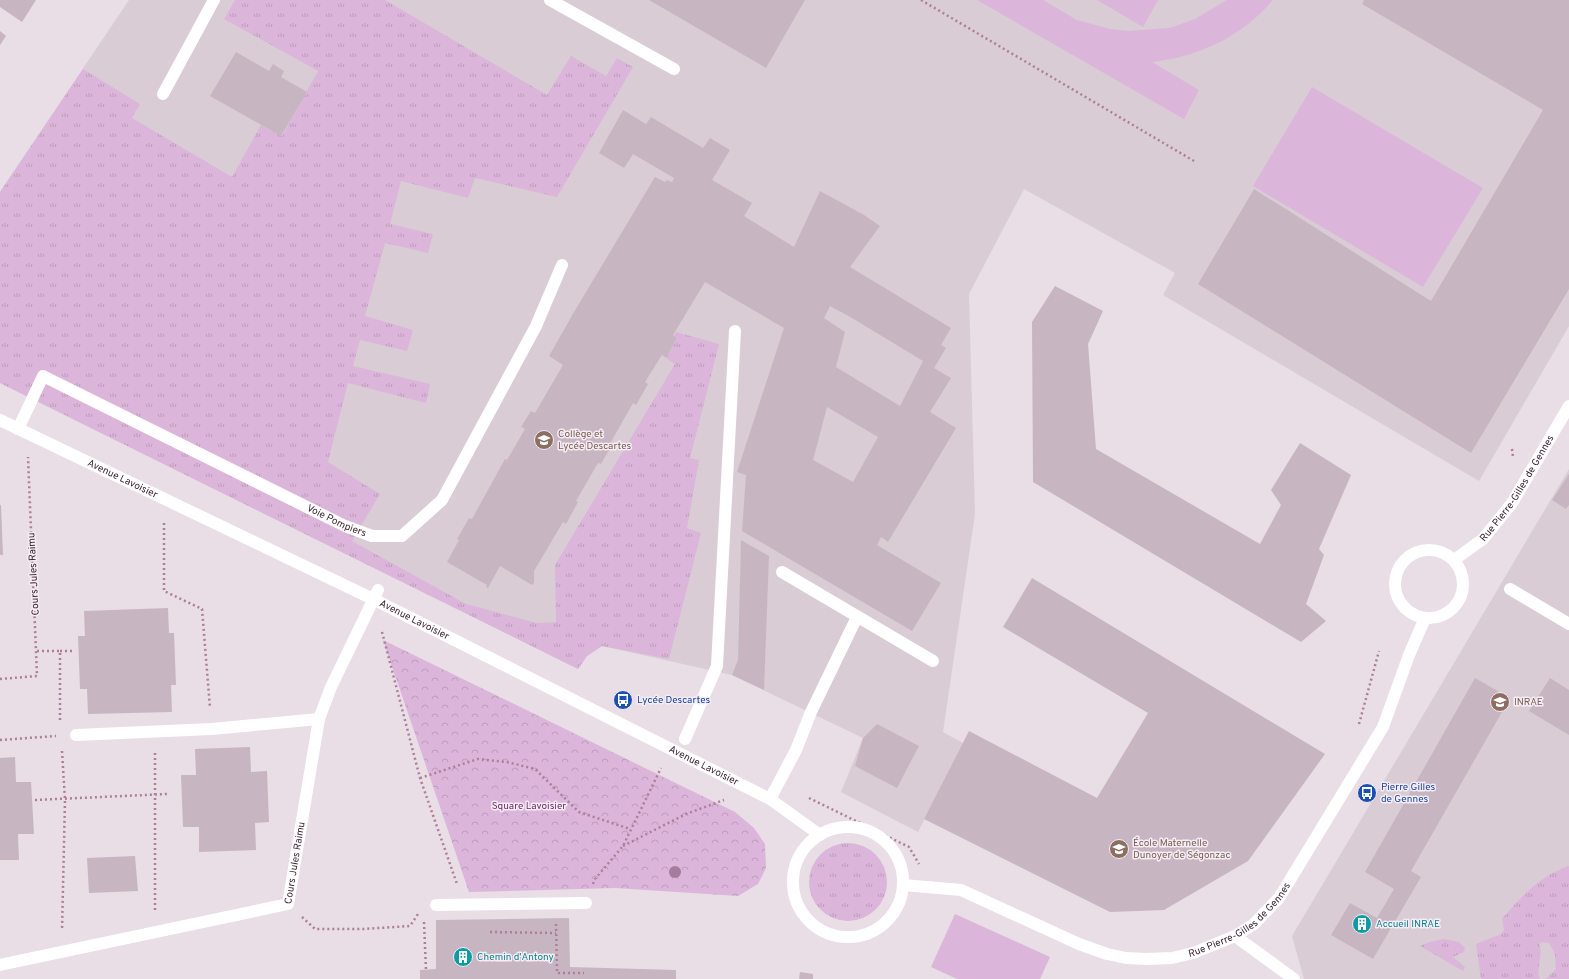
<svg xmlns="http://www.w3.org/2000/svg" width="1569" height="979" font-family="Overpass,sans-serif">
<defs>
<pattern id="grass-tufts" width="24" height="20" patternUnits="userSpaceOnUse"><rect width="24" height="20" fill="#dbb6da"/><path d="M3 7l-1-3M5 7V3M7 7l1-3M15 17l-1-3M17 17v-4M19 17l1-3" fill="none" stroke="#bd9cbb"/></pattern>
<pattern id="forest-crowns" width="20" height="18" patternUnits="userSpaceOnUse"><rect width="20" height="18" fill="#dbb6da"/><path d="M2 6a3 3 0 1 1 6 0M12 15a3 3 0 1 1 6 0" fill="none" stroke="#bd9cbb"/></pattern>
</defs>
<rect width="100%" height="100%" fill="#e9dde6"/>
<path fill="#d9ccd5" d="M129,0h1440v326l-90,155 -316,-186 12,-22 -151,-84 -55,105 6,220 -32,218 20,11 -45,89 -77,-40 22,-54 -131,-63 -130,-29 -15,10 -9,13 -578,-286v-191z
M1569,469v510h-265l-12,-43z"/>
<path fill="url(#grass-tufts)" d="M235,0h150l162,95 24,-39 35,20 11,-18 16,9 -76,130 -82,-19 -7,20 -67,-17 -11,43 43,10 -5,19 -43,-10 -20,73 48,14 -6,21 -47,-11 -7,26 77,18 -4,19 -78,-20 -20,79 52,32 -28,47 114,63 71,19 19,-1 -1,-57 120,-201 -9,-6 11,-20 -3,-2 2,-4 43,12 -29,114 9,2 -12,68 14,5 -32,126 -67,-13 -15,10 -9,13 -578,-286v-191l83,-123 57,35 -8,14 100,59 29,-52 21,11 36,-65 -94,-52z
M809 882a39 39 0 1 1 78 0a39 39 0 1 1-78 0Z
M1569,866v113h-23l10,-10 -1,-15 -6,-11 -7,-1 -3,2c5,12 -4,23 1,35h-59l-5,-35 25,-10 3,-4 -2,-12c6,-5 10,-11 15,-16 14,-15 32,-30 52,-36z
M1444,939l15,3 6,6 -1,4 -11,5 12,10 -2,4 -43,-25 10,-4z"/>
<path fill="url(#forest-crowns)" d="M383,640l352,172 19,16 11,16 1,24 -8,16 -20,12 -123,-8 -146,4z"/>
<path fill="#dbb6da" d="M977,0h66l34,20 33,9 18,2 42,-3 25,-9 32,-19h46c-32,37 -73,56 -121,62l47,28 -15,29z
M1097,0h61l-15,27z
M1312,87l171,101 -60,99 -170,-101z
M955,914l95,43 -10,22h-83l-26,-12z"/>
<path fill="#c7b6c2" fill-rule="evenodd" d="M0,0h36l-14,22 -22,-15z
M649,0h156l-39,68z
M1364,0h205v289l-98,164 -273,-169 56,-95 177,112 112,-191 -181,-106z
M0,31l6,5 -6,9z
M236,52l33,19 4,-7 11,7 -3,6 26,15 -26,44 -71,-40z
M623,110l23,14 5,-7 52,31 7,-10 20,12 -18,30 40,23 -8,13 50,31 26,-56 44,24 16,11 -30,41 101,61 -10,17 5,3 -12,20 17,10 -21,34 26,16 -68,114 -7,-5 -4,8 64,38 -29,48 -170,-100 4,-56 -9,-3 47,-144 -79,-46 -32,53 4,3 -11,20 -4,-3 -17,27 3,2 -12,21 -3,-2 -22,39 2,1 -12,21 -3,-1 -22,38 2,1 -12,22 -3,-2 -29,49v12l-2,2 -32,-19 -12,22 -2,-1 1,-2 -40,-23 12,-22 -2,-1 12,-21 3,1 33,-60 2,1 18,-31 -4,-2 10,-16 4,2 28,-48 -14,-9 25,-44 81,-135 10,5 2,-2 5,2 2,-4 -41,-24 -9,14 -25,-15zM830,306l22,12 71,43 -23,45 -64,-39 9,-35 -21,-14zM827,407l51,30 -25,45 -40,-22z
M1055,286l48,25 -15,33 8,105 164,95 21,-39 -10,-15 29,-47 51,32 -32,74 5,6 -18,49 20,17 -25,21 -268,-160 -1,-160z
M1569,474v31l-3,4 -14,-9z
M0,505h1l2,50h-3z
M741,540l28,16 -5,134 -32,-15 6,-15z
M1032,578l293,176 -77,107 -84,49 -54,2 -186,-93 45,-88 128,67 51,-85 -145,-86z
M168,608l1,25h5l2,52h-5l1,27 -84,2 -1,-25h-7l-2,-53h7l-1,-25z
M1475,678l35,20 -99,173 10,6 -48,82 -42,-24 19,-32 27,15 17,-29 -29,-17z
M1550,678l19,12v45l-40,-24z
M877,724l42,22 -22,42 -42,-22 8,-28z
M250,747l1,25 16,-1 2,51 -14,1 1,27 -57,2v-25h-16l-2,-52h15l-1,-26z
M15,757l1,25h15l3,52h-16l1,26h-19v-102z
M135,856l3,35 -49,2 -2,-35z
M569,918l1,49 106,3v9h-256v-9l16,-1v-49z
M800,972l13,2v5h-14z"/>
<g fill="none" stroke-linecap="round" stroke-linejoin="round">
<path stroke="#ad7e99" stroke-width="2.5" stroke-dasharray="2 3" stroke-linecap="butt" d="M921,0l273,161
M1512,449l1,8
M164,523v68l38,18 8,99
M382,632l38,146 37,106
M37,651h23v70
M60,651h12
M0,679l37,-3 -9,-219
M1359,724l20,-73
M0,740l56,-4
M62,751l3,49 -3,130
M155,753v157
M420,778l58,-19 29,3 28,7 44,43 51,17
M809,798l100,49 10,17
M35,800l132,-6
M623,846l63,-32 38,-14
M593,884l2,-5 28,-33 38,-78
M302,917l13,12h48l47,-3 8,-12
M424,922l2,48
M556,924l1,49h27
M490,932l66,1"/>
<g stroke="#fff" stroke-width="12">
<path d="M550,0l124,69"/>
<path d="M163,94l51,-94"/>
<path id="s1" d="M18,429l25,-53 302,150 27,10h30l40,-36 94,-174 26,-61"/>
<path d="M782,572l151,89"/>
<path d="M1510,589l59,35"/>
<path d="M76,735l136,-6 107,-10"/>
<path d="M685,739l32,-73 18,-335"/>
<path d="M770,799l26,-49 15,-38 46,-95"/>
<path d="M436,905l150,-2"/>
<path d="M1235,936l59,43"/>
</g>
<g stroke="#fff" stroke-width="12">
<path id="s2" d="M0,420l373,179 397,200 50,36"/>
<circle cx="1429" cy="584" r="34"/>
<path id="s3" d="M1454,560l29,-21 29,-36 57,-97"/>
<circle cx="848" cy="882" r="55"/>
<path id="s4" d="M903,885l58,5 118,54 28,10 19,4 20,1 26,-1 21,-5 42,-17 19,-12 25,-26 104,-171 26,-72 16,-37"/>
<path id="s5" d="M0,965l288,-61 31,-185 12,-32 47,-97"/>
</g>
</g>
<circle fill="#a57ba0" cx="675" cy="872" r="6"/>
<defs>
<symbol id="school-disc" viewBox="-11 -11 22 22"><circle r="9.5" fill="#8d6e63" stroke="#f6edf4"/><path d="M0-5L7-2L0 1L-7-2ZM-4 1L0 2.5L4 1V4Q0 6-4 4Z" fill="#fff"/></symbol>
<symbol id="bus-disc" viewBox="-11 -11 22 22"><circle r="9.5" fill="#1a4fb4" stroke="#f6edf4"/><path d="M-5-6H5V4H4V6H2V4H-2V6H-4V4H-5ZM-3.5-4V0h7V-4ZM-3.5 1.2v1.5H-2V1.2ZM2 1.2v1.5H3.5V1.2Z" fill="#fff"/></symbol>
<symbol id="university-disc" viewBox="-11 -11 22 22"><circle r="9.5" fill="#8d6e63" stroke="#f6edf4"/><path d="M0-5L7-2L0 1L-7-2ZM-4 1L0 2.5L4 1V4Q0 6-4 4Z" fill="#fff"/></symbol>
<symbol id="building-disc" viewBox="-11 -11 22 22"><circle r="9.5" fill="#0f9aa8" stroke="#f6edf4"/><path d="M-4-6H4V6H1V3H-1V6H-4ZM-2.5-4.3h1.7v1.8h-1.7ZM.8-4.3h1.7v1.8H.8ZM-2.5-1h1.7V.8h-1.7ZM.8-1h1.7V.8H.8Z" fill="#fff"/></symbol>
</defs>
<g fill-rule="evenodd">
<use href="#school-disc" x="533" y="429" width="22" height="22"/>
<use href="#bus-disc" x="612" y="689" width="22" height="22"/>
<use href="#university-disc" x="1489" y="691" width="22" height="22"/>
<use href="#bus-disc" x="1356" y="782" width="22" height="22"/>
<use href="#school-disc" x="1108" y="838" width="22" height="22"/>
<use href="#building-disc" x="1351" y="913" width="22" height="22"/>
<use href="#building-disc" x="452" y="946" width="22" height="22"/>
</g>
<g text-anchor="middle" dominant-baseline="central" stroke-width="3" stroke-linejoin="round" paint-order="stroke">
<g font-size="10" fill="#785e54" stroke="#f6edf4" text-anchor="start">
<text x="558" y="434">Collège et<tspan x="558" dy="12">Lycée Descartes</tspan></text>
<text x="1514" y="702">INRAE</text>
<text x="1133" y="843">École Maternelle<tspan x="1133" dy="12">Dunoyer de Ségonzac</tspan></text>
</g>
<g font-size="10" fill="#381f2d" stroke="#f6edf4">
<text stroke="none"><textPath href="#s2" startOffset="136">Avenue Lavoisier</textPath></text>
<text stroke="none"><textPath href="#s3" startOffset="97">Rue Pierre-Gilles de Gennes</textPath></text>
<text stroke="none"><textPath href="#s1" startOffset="386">Voie Pompiers</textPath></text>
<text transform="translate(34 574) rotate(-93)">Cours Jules Raimu</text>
<text stroke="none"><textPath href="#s2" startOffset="460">Avenue Lavoisier</textPath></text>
<text stroke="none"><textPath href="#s2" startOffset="784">Avenue Lavoisier</textPath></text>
<text stroke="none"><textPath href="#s5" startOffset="336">Cours Jules Raimu</textPath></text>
<text stroke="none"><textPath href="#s4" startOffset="363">Rue Pierre-Gilles de Gennes</textPath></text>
</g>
<g font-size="10" fill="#164399" stroke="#f6edf4" text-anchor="start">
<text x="637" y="700">Lycée Descartes</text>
<text x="1381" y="787">Pierre Gilles<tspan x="1381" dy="12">de Gennes</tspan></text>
</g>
<g font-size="10" fill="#6e2a66" stroke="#f6edf4">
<text x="529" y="806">Square Lavoisier</text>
</g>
<g font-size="10" fill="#0d838f" stroke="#f6edf4" text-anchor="start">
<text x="1376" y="924">Accueil INRAE</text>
<text x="477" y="957">Chemin d'Antony</text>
</g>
</g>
</svg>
